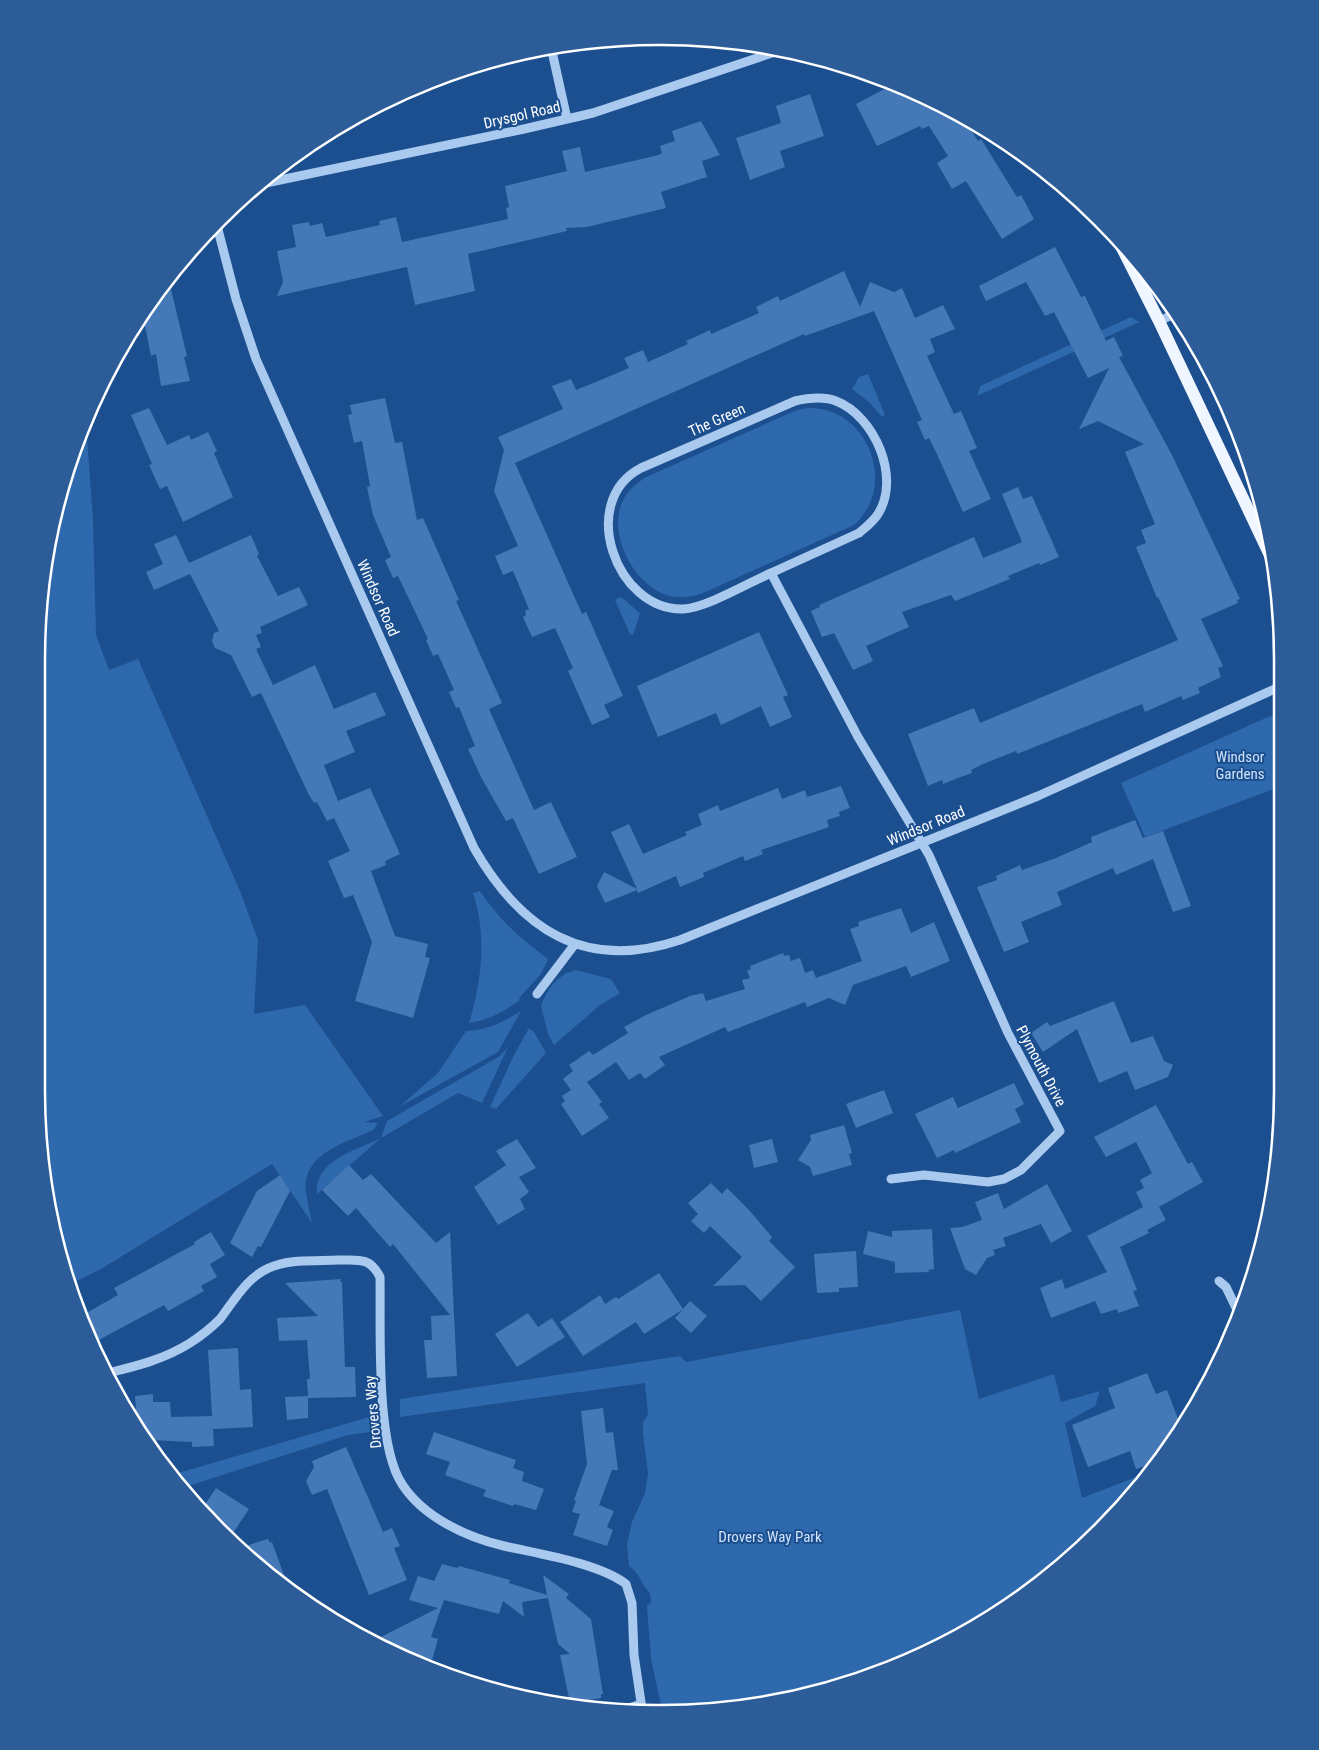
<svg xmlns="http://www.w3.org/2000/svg" width="1319" height="1750" font-family="'Roboto Condensed',sans-serif">
<rect width="100%" height="100%" fill="#1b4f8f"/>
<path fill="#2e69ad" d="M1131,317l8,5 -162,74 3,-10z
M868,374l17,41 -3,2 -12,-14 -18,-14 7,-12z
M808,408c59,-2 91,77 46,117l-153,69c-12,3 -23,5 -35,1 -35,-12 -63,-69 -39,-101 5,-7 11,-11 17,-16l153,-68z
M80,438h7l6,81 3,116 13,35 29,-11 102,232 18,49 -4,74 51,-9 78,111 -19,6 14,1 -5,7c-23,11 -62,21 -67,50 -2,13 4,30 6,43l-40,-59 -171,105 -30,15 -13,-32 -22,-162 2,-471 20,-121z
M621,597l19,16 -7,22 -3,-1 -15,-34z
M1277,713v75l-132,49 -24,-54z
M480,891c22,32 37,44 68,68l-7,15 -22,24 1,2c-17,12 -31,20 -51,23 13,-42 18,-88 4,-130z
M576,970l35,9 9,14 -20,12 -46,40 -6,-11 -7,-28c6,-17 17,-32 35,-36z
M521,1011l-23,41 -99,55 39,-34 28,-42c22,-1 37,-9 55,-20z
M529,1028l5,4 12,21 -50,56 -6,-2 24,-52z
M508,1047l-26,56 -24,-10 -77,45 -64,56c-3,-34 40,-44 64,-56l6,-17 113,-65z
M960,1310l19,89 75,-25 7,28 39,-11 -5,15 -30,17 17,75 67,-26 -49,59 -94,78 -146,72 -159,31 -39,-2 -11,-51 -4,-53 4,-4 -1,-9c-10,-9 -9,-19 -21,-27l-2,-22 5,-22 13,-29 3,-19 -5,-40v-11l5,-9 -3,-31 -245,34v-18l280,-43 6,6z
M369,1417l1,15 -22,3 -163,52 -10,-13z"/>
<path fill="#4478b7" d="M896,83l68,36 14,22 3,-2 36,58 4,-2 13,24 -32,20 -36,-58 -14,8 -15,-26 11,-7 -19,-30 -7,3 -2,-3 -43,20 -21,-42z
M810,94l14,42 -44,15 5,16 -35,13 -14,-42 45,-15 -5,-17z
M701,121l19,34 -18,6 5,16 -46,15 5,16 -79,19 -21,1 1,3 -99,23 7,37 -60,14 -8,-38 -130,29 6,-14 -6,-31 19,-4 -4,-22 17,-3 1,4 12,-3 4,14 54,-12 -1,-4 17,-4 6,25 106,-23 -2,-11 3,-1 -4,-21 62,-15 -5,-20 18,-4 5,25 74,-17 3,-2 -2,-7 15,-5 -3,-10z
M1055,247l26,50 4,-1 21,45 8,-4 9,19 -4,1 54,100 67,142 -3,1 1,3 -37,16 22,47 -5,2 3,9 -23,11 2,5 -17,7 -2,-4 -36,16 -3,-8 -125,50 -1,-3 -33,13 -12,6 1,3 -14,5 -15,6 -1,-4 -14,6 -20,-52 66,-26 6,15 198,-83 -20,-43 -1,1 -21,-51 10,-4 -5,-13 14,-6 -30,-72 19,-8 -46,-23 -19,8 30,-61 -21,10 -34,-66 -9,4 -19,-34 -40,19 -7,-15z
M844,271l16,36 10,-25 24,10 8,-4 13,30 28,-13 12,24 -25,10 5,13 -8,4 27,58 7,-3 16,37 -8,3 22,48 -28,13 -27,-60 -7,-14 -4,2 -8,-18 5,-2 -48,-109 -69,25 -1,-2 -289,129 67,151 4,-2 37,84 -19,9 6,12 -18,8 -24,-54 5,-3 -18,-40 -23,9 -9,-20 3,-2 -1,-4 4,-2 -16,-38 -10,4 -8,-19 23,-10 -24,-55 10,-41 -6,-13 65,-28 -11,-23 19,-7 5,11 27,-11 26,-11 -5,-10 19,-8 5,12 40,-18 -2,-3 24,-11 1,4 48,-21 -3,-6 22,-11 2,5z
M168,277l19,79 -3,1 6,24 -29,5 -5,-32 -5,2 -8,-40z
M385,398l10,45 7,-1 15,78 6,-2 36,82 -3,1 46,102 -13,6 45,101 17,-8 26,55 -38,17 -26,-56 -7,3 -24,-42 -14,-30 7,-3 -16,-39 -3,1 -7,-16 5,-2 -16,-36 -5,2 -7,-16 2,-1 -30,-63 -5,2 -8,-18 6,-3 -18,-42 -6,-28 3,-1 -8,-45 -8,2 -6,-28 4,-1 -2,-9z
M149,408l18,37 22,-10 2,5 17,-8 9,19 -3,2 19,44 -50,25 -16,-36 -7,3 -11,-24 3,-1 -21,-49z
M1018,487l5,12 9,-3 27,61 -19,8 -1,-2 -31,13 2,3 -55,22 -4,-6 -49,17 7,15 -43,19 7,15 -20,9 -19,-37 -12,4 -11,-26 9,-4 -1,-2 155,-68 9,21 39,-16 -20,-48z
M176,535l13,28 62,-28 8,19 -2,2 21,40 21,-9 9,18 -48,22 2,6 -6,2 5,12 -5,2 17,36 42,-20 19,44 41,-17 11,23 -40,16 9,21 -31,13 14,36 32,-13 30,66 -15,7 1,4 -15,6 24,65 33,8 -3,13 5,1 -17,60 -58,-17 17,-59 -19,-47 -9,3 -16,-37 22,-10 -16,-33 -7,3 -10,-19 -3,1 -6,-10 -47,-100 -9,4 -21,-42 -16,-7 -3,-7 2,-8 5,-2 -29,-57 -36,16 -8,-18 17,-8 -9,-20z
M759,632l29,63 -5,2 9,20 -22,10 -9,-21 -40,19 -5,-12 -58,24 -21,-51z
M841,786l9,22 -11,4 1,4 -13,4 2,7 -68,23 2,4 -18,7 -2,-5 -40,17 1,4 -24,10 -4,-11 -38,17 -1,-3 -32,13 -8,-17 7,-14 33,17 -26,-57 18,-8 14,30 44,-19 -2,-3 17,-7 -4,-11 20,-9 2,6 58,-23 4,11 23,-9 2,7z
M1135,820l8,18 20,-7 28,75 -18,6 -20,-53 -37,16 -3,-7 -56,24 5,13 -41,17 8,20 -25,10 -27,-65 20,-7 -1,-4 24,-11 2,5 34,-12 36,-16 -1,-5z
M901,908l10,25 23,-11 16,39 -39,16 -5,-11 -53,19 -8,20 -16,-7 -22,9 -2,-5 -77,30 -3,-5 -66,30 6,8 -20,14 -5,-6 -11,7 -13,-18 -29,20 15,20 -3,2 10,14 -27,18 -21,-32 4,-3 -3,-5 9,-6 -8,-11 10,-8 -4,-6 20,-14 4,4 35,-22 -4,-6 22,-12 44,-19 13,-3 3,8 39,-12 -3,-9 8,-2 -3,-7 4,-2 -1,-3 33,-13 1,3 5,-1 2,6 9,-3 5,15 8,-3 3,8 46,-17 -12,-32 9,-3 -1,-4z
M1114,1001l17,42 22,-7 11,25 9,4 -5,12 -33,13 -8,-19 -28,12 -22,-54 -34,23 -12,-19 16,-11 3,4z
M1014,1083l10,21 -9,5 6,13 -66,31 -1,-3 -17,8 -22,-44 38,-17 5,11z
M884,1090l9,23 -37,15 -10,-24z
M1156,1105l32,59 4,-2 11,20 -44,25 7,13 -19,10 2,3 -29,14 17,43 -4,1 6,15 -21,7 -1,-4 -16,5 -6,-13 -44,17 -11,-30 22,-9 3,10 42,-17 -20,-36 56,-29 -7,-15 8,-4 -4,-8 12,-7 -16,-31 -30,15 -12,-20z
M844,1125l8,28 -3,1 3,11 -39,11 -3,-9 -12,-7 13,-20 -1,-5z
M517,1139l19,29 -17,9 10,15 -9,7 5,10 -27,16 -24,-38 32,-22 -10,-14z
M772,1139l6,23 -24,6 -5,-23z
M349,1165l14,15 8,-6 65,69 14,-11 7,144 -30,2 -3,-38h8l-1,-24 19,-1 -57,-71 -3,3 -34,-39 -8,8 -26,-26z
M280,1175l10,16 -29,56 -3,-1 -6,11 -22,-14 27,-52z
M711,1183l11,11 5,-6 22,22 23,27 -3,4 26,26 -34,34 -16,-16 -32,1 29,-29 -32,-31 -6,7 -13,-12 7,-7 -10,-11z
M1047,1184l25,47 -21,12 -10,-19 -38,14 3,8 -13,4 2,5 -8,3 -11,17 -11,-6 -15,-41 12,-1 20,-7 -7,-18 23,-9 6,16z
M932,1229l2,40 -6,1 1,2 -34,1v-11l-32,-8 5,-23 24,6v-6z
M211,1232l14,23 -15,9 7,13 -16,9 3,5 -36,20 -4,-6 -69,37 -12,-27 35,-20 -4,-7 81,-44 -1,-2z
M856,1251l2,36 -19,1v4l-22,1 -3,-39z
M659,1273l24,36 7,-8 17,15 -16,17 -16,-15 7,-8 -38,24 -8,-12 -53,34 -23,-34 40,-27 5,9 11,-7 2,2z
M341,1279l-1,3h2l3,85h10l1,30 -48,1v20l-21,2 -2,-23 23,-1 -1,-17h3l-3,-39 -28,1 -2,-23 41,-2 -33,-33z
M528,1313l10,14 14,-9 13,19 -48,30 -22,-33z
M238,1348l2,42 11,-1 2,38 -40,2 1,17 -22,1v-5l-43,-2 -23,-30 10,-1 -1,-13 18,-2v8h17l1,15 41,-1 -4,-66z
M1147,1373l9,21 11,-4 15,39 -4,7 -21,26 -21,7 -6,-18 -42,16 -16,-42 43,-17 -7,-20z
M603,1408l3,25 7,-1 5,38h-6l-13,35 15,6 -7,16 6,3 -6,16 -34,-11 7,-21 -8,-2 4,-11 -2,-1 13,-36 -6,-53z
M434,1432l82,28 -3,8 11,4 -2,9 22,8 -8,21 -22,-6 -1,2 -30,-10 3,-6 -41,-15 5,-13 -24,-8z
M346,1447l37,85 9,-4 8,18 -6,2 13,32 -38,15 -42,-106 -15,6 -6,-14 8,-14 -2,-6z
M216,1488l33,21 -20,30 -10,-8 -17,-22z
M268,1539l2,4 2,-1 17,47 -50,-41z
M442,1564l15,4 2,-2 51,14 -1,3 38,12 -4,-20 26,19 -3,4 25,21 12,75h-2v4l-31,5 -10,-48 10,-1 -12,-10 -10,-46 -26,4 2,15 -21,-16 -4,13 -55,-14 -13,37 7,2 -6,21 -21,-5 -4,2 -23,-8 -13,-7 67,-34 -29,-8 9,-24 16,5z"/>
<g fill="none" stroke-linecap="round" stroke-linejoin="round">
<path stroke="#a9c9ee" stroke-width="9" d="M551,47l16,72
M261,184l263,-55 69,-16 191,-64
M216,222l20,77 20,60 218,489c47,82 111,124 206,92l358,-144 239,-108
M1159,321l18,-8
M771,573c-23,10 -65,35 -88,36 -67,2 -106,-108 -42,-141l154,-67c13,-3 28,-5 41,0 39,15 65,77 42,113 -5,8 -12,13 -19,19l-88,40 87,164 71,118 79,178 52,98 -39,39 -17,9 -16,3 -64,-7 -33,4
M537,994l38,-50
M1219,1281l7,6 13,27
M108,1373c29,-7 57,-14 82,-30 11,-7 21,-15 30,-24 15,-20 29,-45 54,-53 20,-7 44,-5 65,-6 20,0 31,-3 41,17 1,51 -5,166 22,207 21,33 64,53 102,62 35,8 94,17 122,38l6,19 2,52 8,54
M629,1708l12,-4"/>
<path stroke="#f0f6ff" stroke-width="12" d="M1119,242l40,79 116,245"/>
</g>
<g text-anchor="middle" dominant-baseline="central" stroke-width="4" stroke-linejoin="round" paint-order="stroke">
<g font-size="15" fill="#fff" stroke="#1b4f8f">
<text transform="translate(522 115) rotate(-13)">Drysgol Road</text>
<text transform="translate(717 420) rotate(-24)">The Green</text>
<text transform="translate(378 598) rotate(66)">Windsor Road</text>
<text transform="translate(926 826) rotate(-22)">Windsor Road</text>
<text transform="translate(1041 1066) rotate(62)">Plymouth Drive</text>
<text transform="translate(373 1412) rotate(-95)">Drovers Way</text>
</g>
<g font-size="15" fill="#cfe3fa" stroke="#1b4f8f">
<text x="1240" y="757">Windsor<tspan x="1240" dy="17">Gardens</tspan></text>
<text x="770" y="1537">Drovers Way Park</text>
</g>
</g>
<path d="M0 0H1319V1750H0ZM659 45H660A614 614 0 0 1 1274 659V1091A614 614 0 0 1 660 1705H659A614 614 0 0 1 45 1091V659A614 614 0 0 1 659 45Z" fill="#2d5d98" fill-rule="evenodd"/>
<path fill="none" stroke="#fff" stroke-width="2.5" d="M659 45H660A614 614 0 0 1 1274 659V1091A614 614 0 0 1 660 1705H659A614 614 0 0 1 45 1091V659A614 614 0 0 1 659 45Z"/>
</svg>
